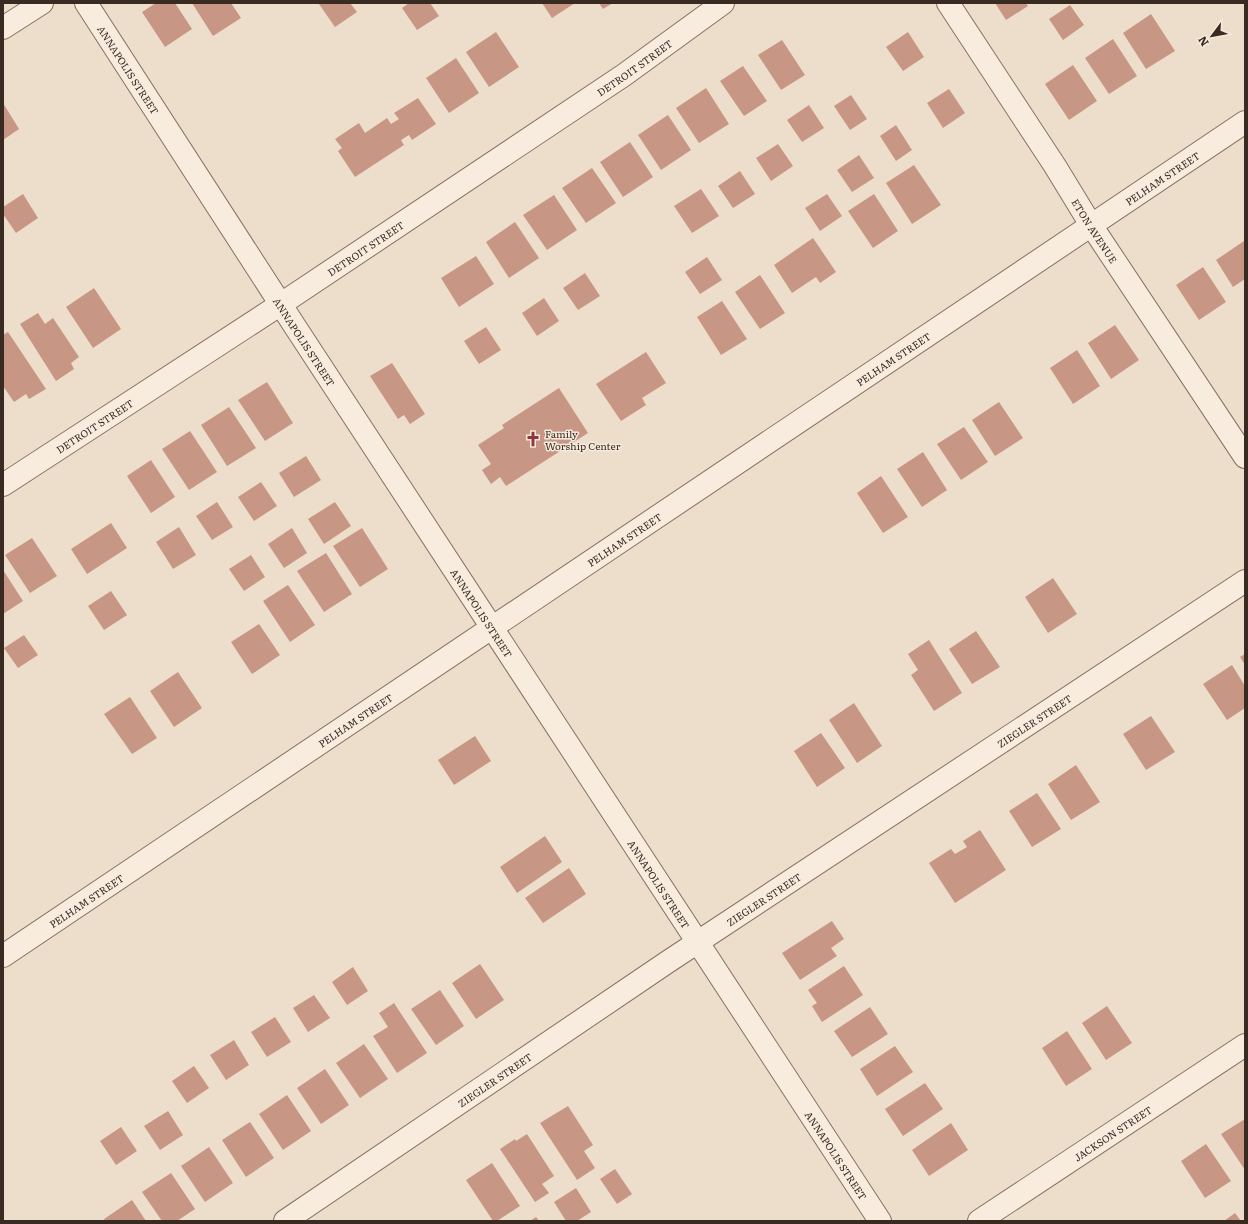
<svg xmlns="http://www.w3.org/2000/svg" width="1248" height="1224" font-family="Literata,serif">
<rect width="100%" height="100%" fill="#eddecb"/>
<path fill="#c89684" d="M156,3h19l17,26 -27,18 -23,-35z
M192,3h39l10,15 -28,18z
M321,3h29l7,9 -22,15 -16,-23z
M409,3h21l9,13 -22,14 -15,-22z
M542,3h33l-23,15z
M599,3h14l-10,6z
M995,3h31l2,3 -22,14z
M1070,5l14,20 -21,15 -14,-21z
M1151,14l24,37 -29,18 -23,-36z
M496,32l23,35 -30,20 -23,-35z
M908,32l16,25 -21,14 -17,-24z
M1113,39l24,37 -28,18 -24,-36z
M782,40l23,35 -24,15 -23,-35z
M456,58l23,35 -30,20 -23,-35z
M1073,65l24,36 -28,19 -24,-36z
M743,66l24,35 -23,15 -24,-35z
M706,88l23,36 -30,19 -23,-35z
M949,89l16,24 -22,15 -16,-25z
M851,95l16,24 -17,11 -16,-24z
M418,98l18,26 -24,16 -3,-5 -8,5 3,5 -49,32 -17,-26 4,-3 -7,-9 24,-16 6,10 22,-15 4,6 8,-5 -5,-6z
M3,103l16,26 -16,11z
M809,105l15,23 -22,14 -15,-22z
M668,115l23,35 -30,20 -23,-35z
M896,125l16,25 -16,11 -16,-25z
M630,142l23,35 -30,20 -23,-35z
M778,144l15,22 -22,15 -15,-23z
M859,155l15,23 -22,14 -15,-22z
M914,165l27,40 -29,19 -26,-41z
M592,168l24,35 -30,20 -24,-35z
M740,171l15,23 -22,14 -15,-22z
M701,189l18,27 -27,17 -18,-27z
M23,194l15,24 -22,15 -13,-19v-7z
M827,194l15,22 -22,15 -15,-23z
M874,194l24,37 -25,17 -25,-37z
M554,195l23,35 -30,20 -24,-35z
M515,222l24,36 -30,20 -23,-36z
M813,238l23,34 -16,11 -4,-6 -24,16 -18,-28z
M1244,241l1,38 -12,8 -17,-27z
M476,256l18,28 -35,23 -18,-29z
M707,257l15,23 -22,14 -15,-22z
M1203,267l23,35 -27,18 -23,-35z
M585,273l15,23 -22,14 -15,-22z
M760,275l25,38 -25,16 -25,-37z
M94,288l27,41 -28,19 -27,-41z
M544,298l15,23 -22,15 -15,-23z
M722,301l25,38 -26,16 -24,-38z
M38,313l7,11 8,-6 26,39 -8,6 3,6 -18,12 -36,-57z
M1115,325l24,35 -28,19 -23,-36z
M486,327l15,23 -22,14 -15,-23z
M8,332l38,57 -17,10 -3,-5 -12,8 -11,-16v-51z
M1077,350l23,36 -27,18 -23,-36z
M646,352l20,31 -24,15 4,7 -25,16 -25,-37z
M392,363l33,51 -15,10 -6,-9 -6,4 -28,-43z
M267,382l26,41 -28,18 -27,-41z
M559,388l29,45 -82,53 -6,-9 -9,7 -9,-14 9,-6 -13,-19 26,-17 -2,-3z
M999,402l24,36 -28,18 -23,-36z
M229,407l27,41 -29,18 -26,-41z
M964,427l24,35 -27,18 -24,-36z
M190,431l27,41 -28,18 -27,-41z
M923,452l24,38 -25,17 -25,-38z
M306,456l15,24 -27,17 -15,-24z
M151,460l24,37 -24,16 -24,-37z
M881,476l27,41 -25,16 -26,-40z
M261,482l16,24 -23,15 -16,-24z
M217,502l16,25 -21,13 -16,-24z
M335,502l16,24 -27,18 -16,-25z
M111,523l16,25 -40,26 -16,-25z
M179,527l17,28 -23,14 -17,-27z
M292,528l15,25 -23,15 -16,-24z
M362,528l26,41 -28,18 -27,-41z
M32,538l25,38 -27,17 -25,-38z
M326,553l26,41 -28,18 -27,-41z
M251,555l14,22 -21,14 -15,-22z
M3,570l20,31 -20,13z
M1053,578l24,36 -29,19 -23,-36z
M288,585l27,40 -25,17 -27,-41z
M111,591l16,24 -23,15 -16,-24z
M259,624l21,31 -28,19 -21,-32z
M976,631l24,36 -28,17 -23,-35z
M24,635l14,20 -20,13 -14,-20z
M929,640l33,53 -28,18 -23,-36 7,-5 -10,-16z
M1245,654v11l-5,-8z
M1232,665l13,21v22l-18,12 -24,-36z
M178,672l24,36 -28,19 -24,-36z
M130,697l27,41 -25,16 -28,-40z
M854,703l28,43 -25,17 -28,-43z
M1151,716l24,36 -29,18 -23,-36z
M821,733l24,35 -28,19 -23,-36z
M475,736l16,25 -37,24 -16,-25z
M1076,765l24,37 -29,18 -23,-36z
M1037,793l24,36 -29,18 -23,-36z
M980,830l26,40 -51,33 -26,-40 22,-14 4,5 12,-7 -4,-6z
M545,836l17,26 -45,31 -17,-26z
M569,868l17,26 -43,29 -18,-25z
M832,921l12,18 -13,9 6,8 -37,24 -18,-27z
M480,964l24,36 -28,19 -24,-36z
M844,966l19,29 -41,27 -10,-16 5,-3 -9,-13z
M353,967l15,24 -21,14 -15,-23z
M440,990l24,36 -28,19 -25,-36z
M314,995l16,23 -22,14 -15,-24z
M394,1003l33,50 -30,20 -24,-37 15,-9 -9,-14z
M1107,1006l25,37 -26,17 -24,-37z
M870,1007l18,27 -36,23 -18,-26z
M275,1017l16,25 -24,15 -16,-25z
M1067,1031l25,38 -26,17 -24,-38z
M234,1040l15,25 -23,15 -16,-25z
M364,1044l24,35 -28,19 -24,-35z
M895,1046l18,26 -36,24 -17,-27z
M194,1066l15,22 -22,15 -15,-22z
M325,1069l24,36 -28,19 -24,-36z
M925,1083l18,26 -40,27 -18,-27z
M287,1095l24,36 -28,19 -24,-36z
M568,1106l25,39 -9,6 11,17 -18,12 -37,-57z
M168,1111l15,24 -23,15 -16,-24z
M1245,1119v51l-24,-36z
M250,1122l24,36 -28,19 -24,-37z
M951,1123l17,27 -39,26 -17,-26z
M121,1127l16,24 -21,14 -16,-24z
M527,1134l27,42 -12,8 7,9 -14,9 -35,-53 15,-10 1,2z
M1206,1144l25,37 -26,17 -24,-37z
M209,1147l24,36 -28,19 -24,-36z
M492,1163l28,43 -23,15h-4l-27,-41z
M615,1169l17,25 -15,10 -17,-25z
M171,1173l24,36 -18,12h-15l-20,-29z
M576,1188l15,24 -14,9h-11l-12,-19z
M132,1200l14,21h-41l-1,-2z
M1235,1213l6,8h-17z
M536,1217l3,4h-9z"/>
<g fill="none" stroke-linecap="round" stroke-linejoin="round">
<defs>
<g id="minor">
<path id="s1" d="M86,3l208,322 586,896"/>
<path id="s2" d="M948,3l107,163 36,59 154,232"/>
<path d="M3,28l39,-25"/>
<path id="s3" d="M3,485l278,-181 343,-229 99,-72"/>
<path id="s4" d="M3,956l1242,-834"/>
<path id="s5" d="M285,1221l384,-260 576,-380"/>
<path id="s6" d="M979,1221l266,-176"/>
</g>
</defs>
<use href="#minor" stroke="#897060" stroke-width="24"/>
<use href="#minor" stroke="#f7ecde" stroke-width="22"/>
</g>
<defs>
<symbol id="church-bare" viewBox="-9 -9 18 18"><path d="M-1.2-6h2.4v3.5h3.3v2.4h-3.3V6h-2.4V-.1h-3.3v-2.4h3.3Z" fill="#943443" stroke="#f4e9db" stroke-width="2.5" paint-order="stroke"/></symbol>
</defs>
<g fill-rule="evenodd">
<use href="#church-bare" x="522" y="428" width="22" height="22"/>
</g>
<g text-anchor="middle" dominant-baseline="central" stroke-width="3" stroke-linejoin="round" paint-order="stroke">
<g font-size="10" fill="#3a2b22" stroke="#f4e9db">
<text stroke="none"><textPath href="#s3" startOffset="757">DETROIT STREET</textPath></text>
<text stroke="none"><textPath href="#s1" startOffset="79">ANNAPOLIS STREET</textPath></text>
<text stroke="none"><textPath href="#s4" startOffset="1396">PELHAM STREET</textPath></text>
<text stroke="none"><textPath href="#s2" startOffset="271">ETON AVENUE</textPath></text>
<text stroke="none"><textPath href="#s3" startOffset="433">DETROIT STREET</textPath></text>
<text stroke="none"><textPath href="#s1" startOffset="403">ANNAPOLIS STREET</textPath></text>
<text stroke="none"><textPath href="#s4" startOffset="1072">PELHAM STREET</textPath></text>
<text stroke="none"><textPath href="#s3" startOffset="109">DETROIT STREET</textPath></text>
<text stroke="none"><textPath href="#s4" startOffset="748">PELHAM STREET</textPath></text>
<text stroke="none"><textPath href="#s1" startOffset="727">ANNAPOLIS STREET</textPath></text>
<text stroke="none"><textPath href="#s4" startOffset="424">PELHAM STREET</textPath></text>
<text stroke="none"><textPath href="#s5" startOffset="901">ZIEGLER STREET</textPath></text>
<text stroke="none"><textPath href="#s1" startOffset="1051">ANNAPOLIS STREET</textPath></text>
<text stroke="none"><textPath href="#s5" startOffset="577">ZIEGLER STREET</textPath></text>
<text stroke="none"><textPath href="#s4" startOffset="100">PELHAM STREET</textPath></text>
<text stroke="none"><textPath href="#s5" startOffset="253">ZIEGLER STREET</textPath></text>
<text stroke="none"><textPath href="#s6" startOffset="160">JACKSON STREET</textPath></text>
<text stroke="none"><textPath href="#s1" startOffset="1375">ANNAPOLIS STREET</textPath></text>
</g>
<g font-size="10" fill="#3a2b22" stroke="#f4e9db" text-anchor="start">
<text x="545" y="433">Family<tspan x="545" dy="12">Worship Center</tspan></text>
</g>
</g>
<rect width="1248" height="1224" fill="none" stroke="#3a2b22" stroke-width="8"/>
<g transform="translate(1212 36) rotate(238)" stroke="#f4e9db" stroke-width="3" paint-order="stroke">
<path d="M0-3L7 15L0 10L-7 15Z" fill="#3a2b22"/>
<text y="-6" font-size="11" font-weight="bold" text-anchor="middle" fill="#3a2b22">N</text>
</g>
</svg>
